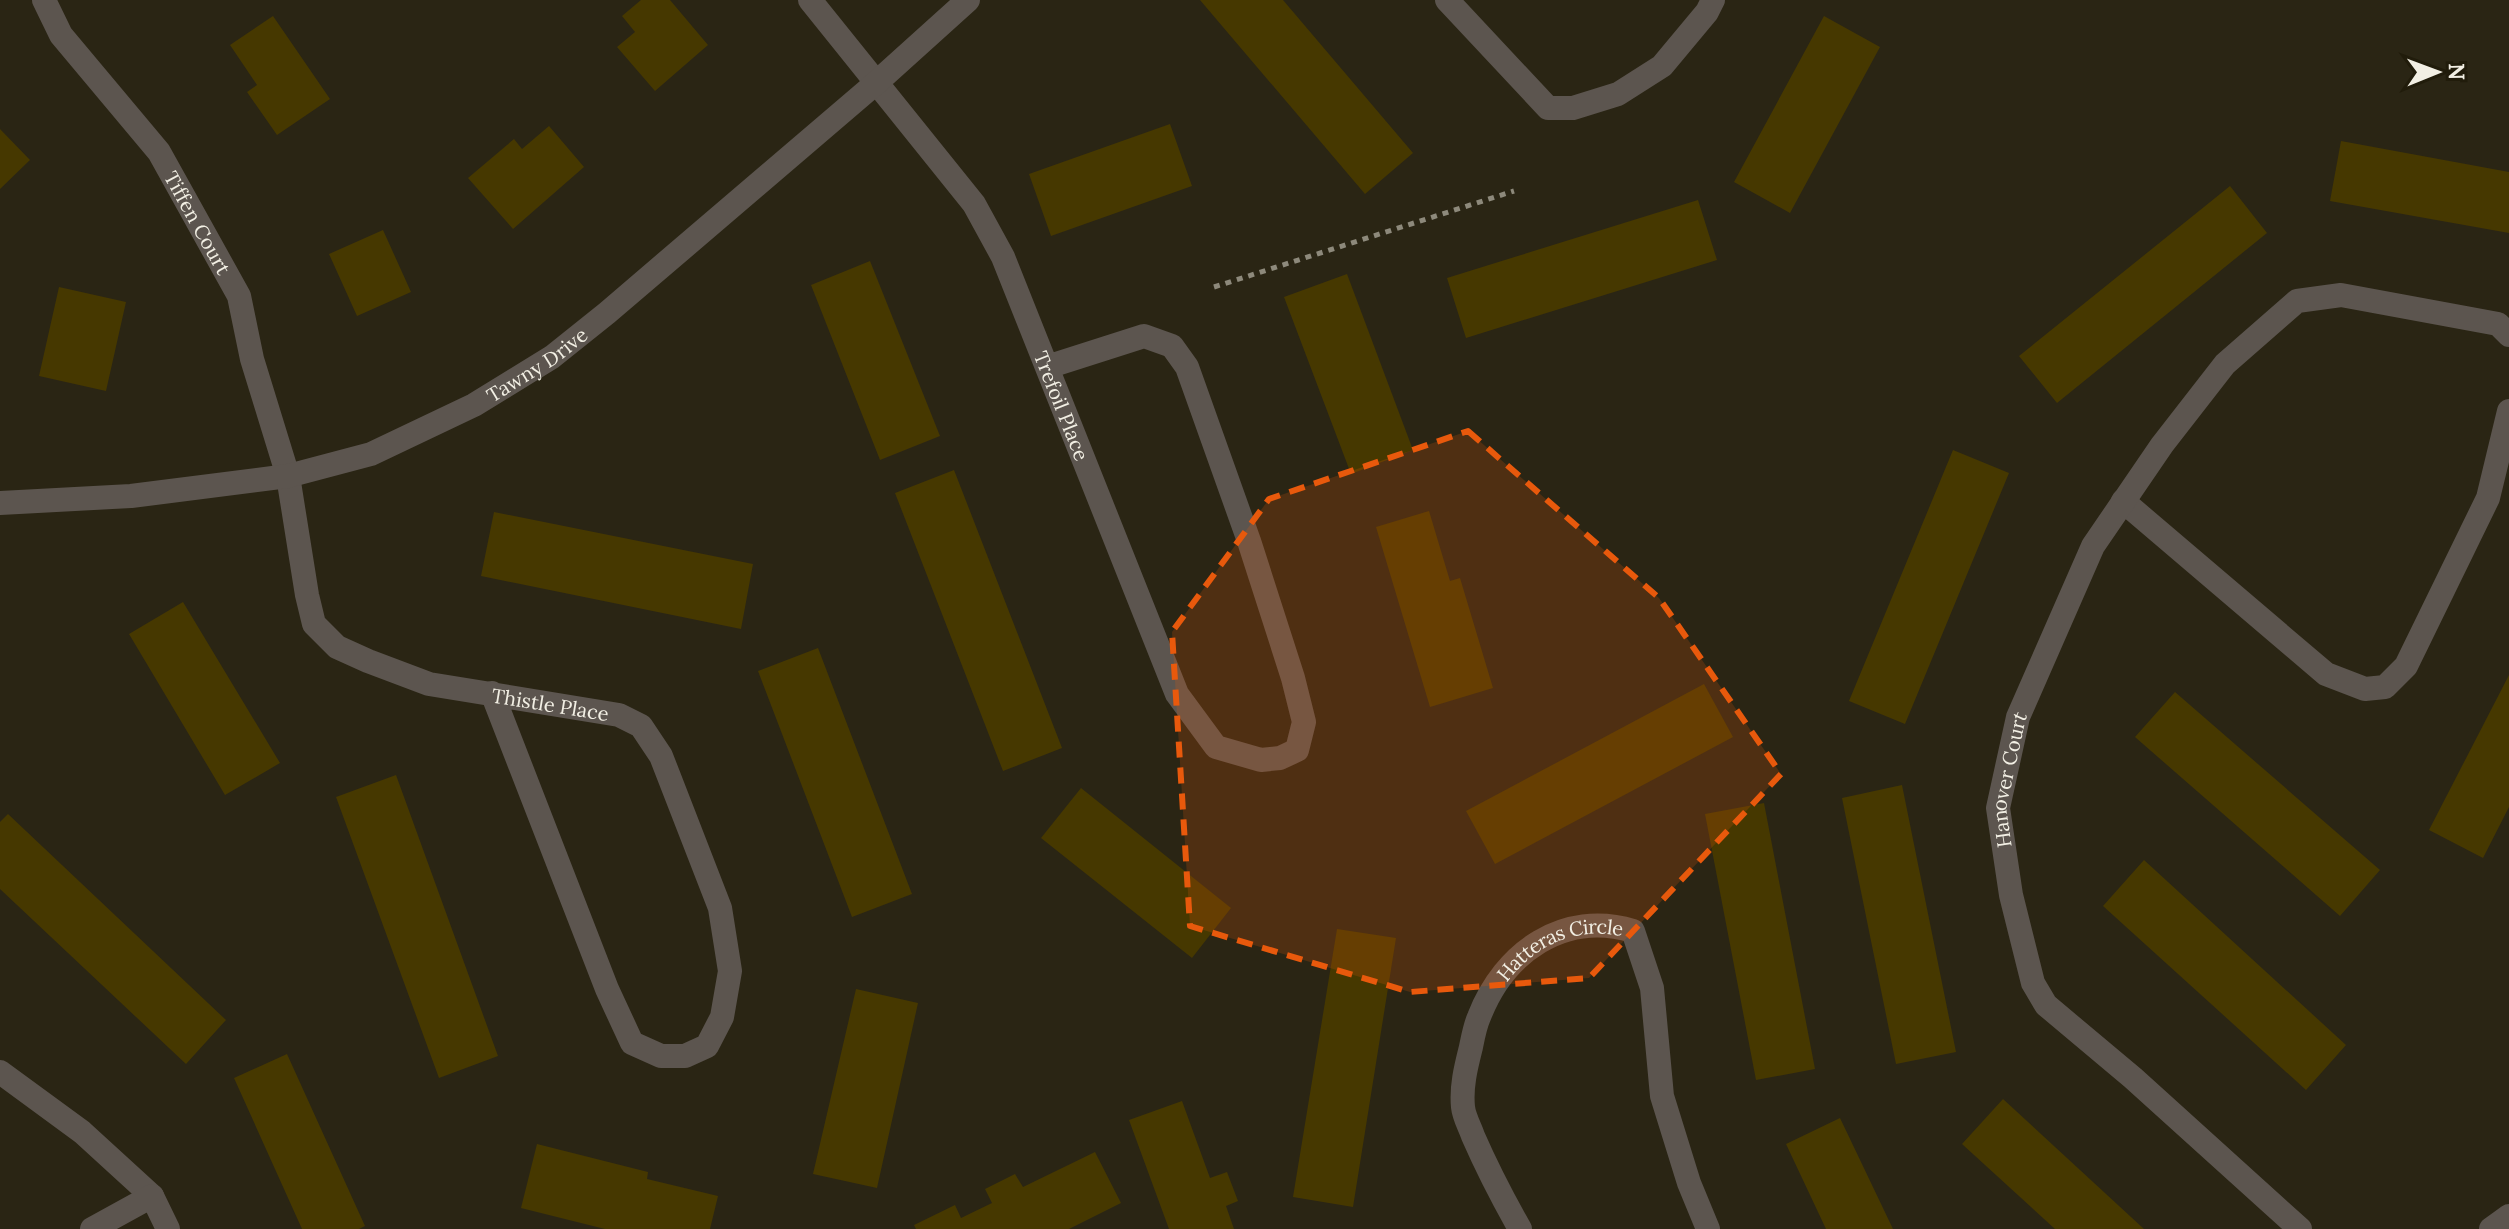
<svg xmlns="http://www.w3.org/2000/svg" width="2509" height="1229" font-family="Lora,serif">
<rect width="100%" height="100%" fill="#2a2514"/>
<path fill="#463800" d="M641,0h29l38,45 -53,46 -38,-44 18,-15 -13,-16z
M1200,0h83l130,153 -48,41z
M273,16l57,83 -53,36 -30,-43 10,-7 -27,-40z
M1824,16l56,31 -90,166 -56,-31z
M1170,124l22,62 -141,50 -22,-62z
M549,126l35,41 -71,62 -45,-51 46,-39 8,10z
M0,129l30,31 -30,29z
M2341,141l168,31v61l-179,-32z
M2230,186l37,47 -210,170 -38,-47z
M1698,200l19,60 -251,78 -19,-60z
M383,230l28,62 -54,24 -28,-62z
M870,261l70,175 -60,24 -69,-175z
M1347,274l66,176 -62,24 -67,-177z
M59,287l67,15 -20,89 -67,-15z
M1953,450l56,23 -104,251 -56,-23z
M954,470l108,278 -59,23 -108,-278z
M1429,511l21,70 10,-3 33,110 -63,19 -54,-180z
M494,512l259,52 -12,65 -260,-53z
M183,602l97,161 -55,32 -96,-161z
M818,648l94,246 -60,23 -94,-246z
M2509,675v132l-26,51 -54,-28z
M1704,684l29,53 -238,127 -29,-53z
M2175,692l205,178 -40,46 -205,-179z
M396,775l102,281 -59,22 -103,-281z
M1902,785l54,267 -60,12 -54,-266z
M1081,788l150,120 -39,50 -151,-120z
M1764,803l51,266 -59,11 -51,-266z
M8,814l218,206 -40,44 -186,-175v-67z
M2144,860l202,185 -40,45 -203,-184z
M1337,929l59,9 -43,269 -60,-10z
M856,989l62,14 -41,185 -64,-14z
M287,1054l78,172 -6,3h-57l-68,-151z
M2003,1099l141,130h-89l-93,-85z
M1182,1101l28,77 17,-6 11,29 -12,5 8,23h-65l-40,-109z
M1840,1118l53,111h-67l-40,-85z
M537,1144l111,28 -1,7 71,17 -8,33h-105l-84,-21z
M1095,1152l26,51 -52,26h-153l-2,-4 41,-20 6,13 31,-15 -7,-14 30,-15 8,13z"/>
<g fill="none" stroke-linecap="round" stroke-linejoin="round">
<path stroke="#8d897b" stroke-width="5" stroke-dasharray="6 6" stroke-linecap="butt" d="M1214,287l300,-96"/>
<g stroke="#5c554f" stroke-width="24">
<path id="s1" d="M44,0l17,35 98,117 80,144 13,63 36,117 19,119 7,29 23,23 31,14 61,23 190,31 22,11 20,30 59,152 10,63 -8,46 -15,29 -22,10h-24l-29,-13 -25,-54 -115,-296"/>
<path id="s2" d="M810,0l164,204 29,53 174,437 39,53 45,13 19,-2 17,-8 7,-28 -11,-44 -44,-137 -62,-174 -15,-21 -28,-10 -97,31"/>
<path d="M1447,0l101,108h25l45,-14 44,-28 45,-54 6,-12"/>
<path d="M2123,501l203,173 39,15 20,-2 21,-21 82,-168 21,-87"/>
<path id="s3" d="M0,503l131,-7 157,-20 83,-22 103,-49 78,-48 55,-44 269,-230 92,-83"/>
<path d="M0,1072l82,60 70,64"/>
<path d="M92,1229l60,-33 16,33"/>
<path id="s4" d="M1520,1229c-17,-30 -33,-61 -47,-93 -3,-9 -9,-19 -10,-29 -2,-21 3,-40 8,-60 2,-10 4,-21 8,-30 25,-65 85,-107 154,-86l19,57 10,108 27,87 19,46"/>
<path id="s5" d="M2300,1229l-167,-151 -87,-73 -13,-22 -22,-88 -13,-87 20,-91 75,-171 69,-101 63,-81 72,-63 44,-6 157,29 11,11"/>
<path d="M2491,1229l18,-13"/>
</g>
</g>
<path fill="#e8590c" fill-opacity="0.2" stroke="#e8590c" stroke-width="6" stroke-dasharray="16 10" stroke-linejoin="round" d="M1468,431l191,167 122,176 -192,204 -179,14 -220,-66 -18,-294 97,-133z"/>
<g text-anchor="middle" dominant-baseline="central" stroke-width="6" stroke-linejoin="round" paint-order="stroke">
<g font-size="20" fill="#f2efe4" stroke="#211c0b">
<text stroke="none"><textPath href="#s1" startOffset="272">Tiffen Court</textPath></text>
<text stroke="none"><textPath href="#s3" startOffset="564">Tawny Drive</textPath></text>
<text stroke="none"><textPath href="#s2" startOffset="482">Trefoil Place</textPath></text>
<text stroke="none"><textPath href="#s1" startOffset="948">Thistle Place</textPath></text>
<text stroke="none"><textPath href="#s5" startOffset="572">Hanover Court</textPath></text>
<text stroke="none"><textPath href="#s4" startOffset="342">Hatteras Circle</textPath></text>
</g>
</g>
<g transform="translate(2437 72) rotate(89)" stroke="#211c0b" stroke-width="6" paint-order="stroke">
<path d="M0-6L14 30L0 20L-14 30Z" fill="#f2efe4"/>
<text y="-12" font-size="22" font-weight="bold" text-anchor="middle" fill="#f2efe4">N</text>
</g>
</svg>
